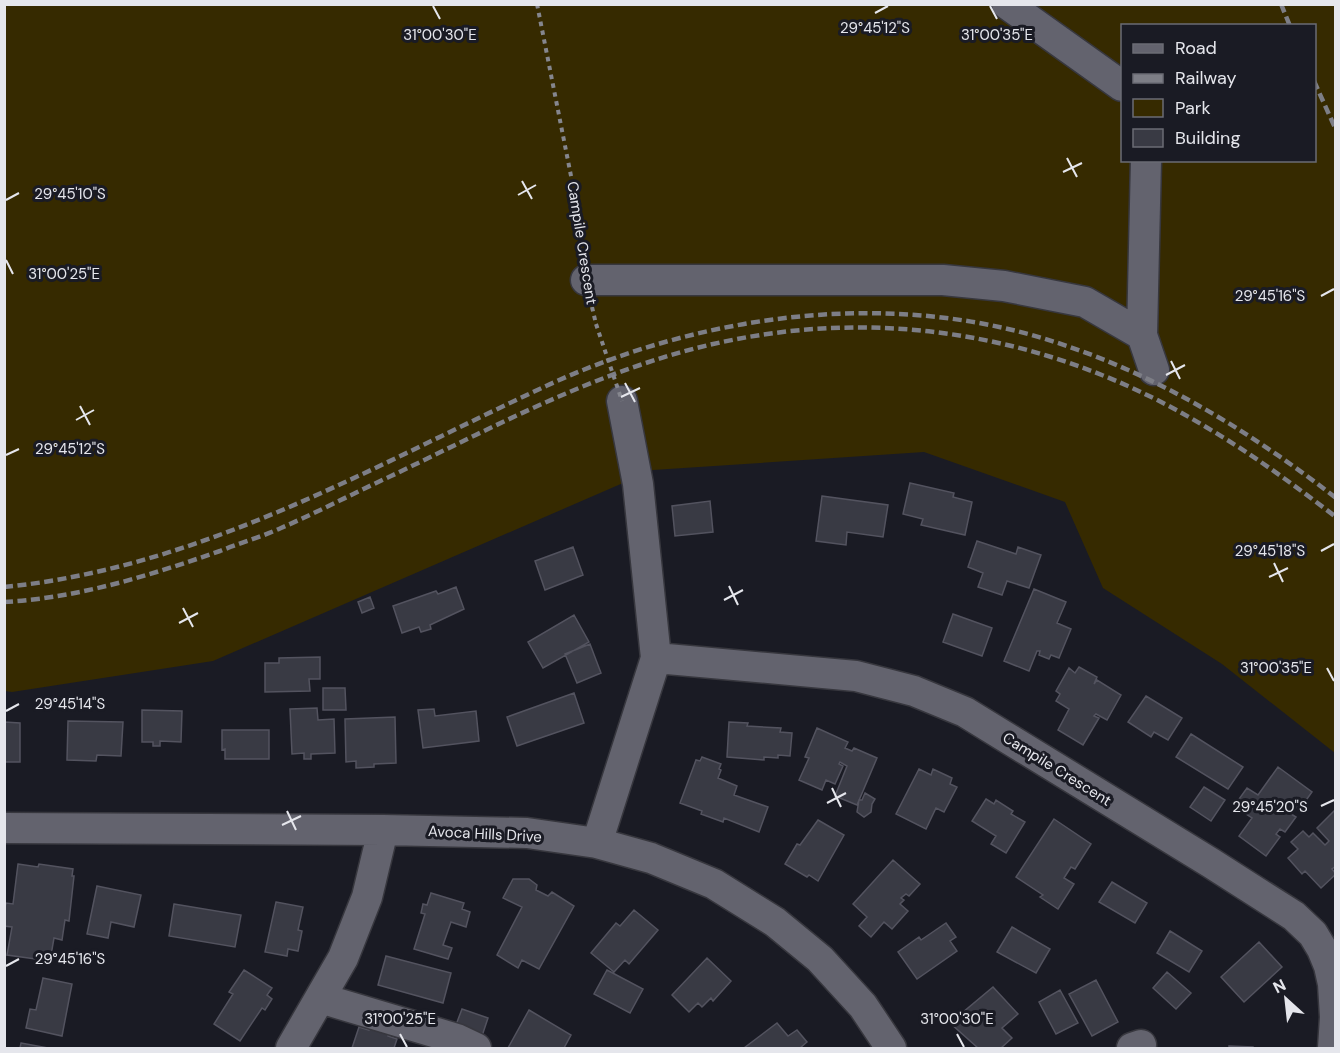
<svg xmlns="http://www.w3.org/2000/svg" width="1340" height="1053" font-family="'DM Sans',sans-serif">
<rect width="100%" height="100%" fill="#1a1b24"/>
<path fill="#362a00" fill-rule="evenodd" d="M4,5h1331v748l-113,-89 -119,-76 -38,-86 -141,-50 -271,18 -440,191 -201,31 -7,-1zM1122,26h192v134h-192z"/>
<path fill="#393a44" stroke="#53535f" stroke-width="1.5" d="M910,483l44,10 -1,4 19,5 -7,33 -44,-10 2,-6 -20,-5z
M822,496l66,9 -5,32 -36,-5 -1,13 -30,-4z
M710,501l3,31 -38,4 -3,-30z
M977,541l39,13 2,-7 23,8 -12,33 -22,-7 -5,14 -24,-8 5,-14 -15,-6z
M573,547l10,28 -38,15 -10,-29z
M456,587l8,22 -34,16 1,4 -10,3 -2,-5 -17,6 -9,-27 43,-15 2,3z
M1034,589l32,13 -9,21 14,6 -12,29 -8,-3 -2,4 -10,-4 1,-4h-3l-8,20 -25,-10z
M370,597l4,11 -12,5 -4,-11z
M953,614l39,14 -10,28 -39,-14z
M574,615l15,27 -46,26 -15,-26z
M590,644l11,29 -24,10 -12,-29z
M320,657v22h-11l1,12 -45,1v-29h14v-5z
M1079,667l18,10 -3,7 3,-4 24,15 -14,25 -11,-6 -2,2 5,2 -16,27 -25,-15 11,-21 -13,-8 4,-7 -4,-3 13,-23 6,5z
M323,688h22l1,22h-23z
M574,693l10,30 -67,23 -10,-29z
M1146,696l36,22 -14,22 -14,-8 -3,5 -23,-15z
M317,708l1,12 16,-1 1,34 -24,1v5h-7v-6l-12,1 -2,-45z
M434,709l1,7 41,-5 3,30 -56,7 -5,-38z
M142,710l40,1 -1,31 -21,-1v5h-7v-4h-11z
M395,717l1,46 -22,1v3l-18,1v-7l-10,1 -1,-43z
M68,721l55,1 -2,34 -24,-1 -1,6 -29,-1z
M4,722l16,1v39h-16z
M729,722l19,1 -1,3 34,2 -1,4 12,1 -2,23 -12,-1v3l-14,-1v3l-37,-3z
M817,728l31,14 -3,6 7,3 2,-3 23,10 -20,47 -22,-9 12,-30 -7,-4 -1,2 4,2 -8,18 -9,-4 -4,10 -23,-10 10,-22 -4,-1z
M222,730h47v29h-44v-10l-3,1z
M1191,734l52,33 -15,22 -52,-32z
M702,757l19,7 -2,5 2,1 -3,8 19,8 -3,9 34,12 -9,25 -35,-14 -1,4 -22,-8 1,-3 -22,-8 16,-43 4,1z
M1278,767l34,25 -13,18 -3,-3 -5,7 5,3 -11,15 -5,-3 -4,5 4,3 -14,19 -27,-20 13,-18 -18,-12 13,-18 11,7z
M919,769l12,6 2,-6 19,9 -2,6 7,3 -13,25 -8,-4 -10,21 -30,-15z
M1204,787l21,13 -14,21 -21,-14z
M865,793l10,6 -3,5 -1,8 -7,5 -7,-5 2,-12h3z
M986,799l8,5 2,-4 17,11 -2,3 14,8 -19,31 -15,-9 5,-8 -24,-15z
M1335,810l1,56 -4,3 4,5 -15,14 -16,-17 -3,3 -14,-16 10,-9 -7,-7 12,-11 6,6 4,-4 12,12 4,-4 -12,-13z
M1054,819l37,25 -16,25 -4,-2 -7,11 10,6 -16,25 -18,-12 3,-2 -27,-18z
M818,820l26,15 -26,46 -9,-6 -2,2 -22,-13 12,-20 3,1z
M893,860l27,24 -11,12 -3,-2 -5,4 3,2 -4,4 8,7 -16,18 -8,-7 -13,15 -12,-11 8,-9 -14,-13z
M18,864l20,3 1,-3 34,5 -1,7h2l-5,45 -4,-1 -3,20 -8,-2 -4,23 -43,-6 5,-28 -8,-1v-15l2,-8 7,1z
M513,879h16l8,6 -1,5 12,6 4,-4 22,14 -35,63 -17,-9 -4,8 -21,-13 25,-48 -19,-9z
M1112,882l35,21 -12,20 -36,-21z
M97,886l44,9 -7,32 -23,-5 -3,16 -21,-4z
M431,893l33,10 -2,6 8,3 -4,15 -15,-5 -8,23 9,3 -4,11 -34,-10 11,-35 -4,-1 2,-9 4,1z
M276,902l27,5 -5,23 4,1 -4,20 -10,-2 -1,7 -22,-4z
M174,904l67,11 -6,32 -66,-11z
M634,910l24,20 -29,34 -4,-4 -11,12 -23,-19 25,-30 4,3z
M946,923l10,14 -6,4 7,10 -40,28 -19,-27 21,-15 2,3z
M1012,927l38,22 -14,24 -39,-21z
M1170,931l32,20 -13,21 -32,-19z
M1259,942l23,25 -38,35 -23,-25z
M386,956l65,17 -8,30 -65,-18z
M707,958l24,23 -18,20 -2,-3 -9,9 -4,-4 -9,9 -17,-17z
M244,970l28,18 -5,7 5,4 -7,11 -3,-2 -22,33 -26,-17 19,-30 -4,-2z
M607,970l36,19 -13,24 -36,-19z
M1167,972l24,21 -15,16 -23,-21z
M43,978l29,6 -10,52 -36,-8 4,-19 6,1z
M1096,980l22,42 -26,14 -23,-42z
M993,987l25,27 -16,14 10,10 -11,10h-23l-28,-25z
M1060,990l18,33 -22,11 -17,-32z
M462,1009l26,9 -7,21 -27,-9z
M529,1010l42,25 -7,13h-56z
M777,1023l11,13 9,-6 10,12 -7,6h-56z
M371,1026l18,5 -1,5 9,3 -3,9h-42l7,-21 10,3z
M21,1043l27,5h-28z
M1229,1046l24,1v1h-24z"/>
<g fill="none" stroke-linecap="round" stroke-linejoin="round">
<defs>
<path id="minor" d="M1007,4l115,82
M586,280h357l61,6 81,16 57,33 12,35
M1142,335l4,-175
M656,658l200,18 58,15 51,21 246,151 83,53 19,18 9,15 7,17 4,18 2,33 -2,31
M4,828l379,2 144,3 70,10 54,15 63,26 61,38 45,37 43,47 28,42
M597,843l59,-185 -18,-174 -16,-83
M320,998l137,41 19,9
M291,1048l52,-90 24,-61 16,-67
M1132,1048l9,-3"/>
</defs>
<use href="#minor" stroke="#37373e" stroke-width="33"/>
<path stroke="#85868e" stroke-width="4" stroke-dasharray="4.5 4.5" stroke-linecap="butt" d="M537,4l35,177 9,75
M592,307l4,17"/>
<use href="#minor" stroke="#63636e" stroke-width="30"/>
<path stroke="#7d7e86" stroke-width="4.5" stroke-dasharray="9 4.5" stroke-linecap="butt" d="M1281,4l9,22
M1314,81l22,49
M4,587c196,-19 367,-120 542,-201 156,-72 343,-98 509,-44 103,33 196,90 281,156
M4,602c75,-4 147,-27 216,-51 20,-8 41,-14 61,-23 37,-16 73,-35 110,-52 82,-39 163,-82 249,-111 193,-67 392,-43 566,62 46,27 88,58 130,90"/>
<path stroke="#85868e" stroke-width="4" stroke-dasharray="4.5 4.5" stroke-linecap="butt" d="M596,324l26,77"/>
</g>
<path fill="none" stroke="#e5e6ec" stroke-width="2" d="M433,6l7,13M990,6l7,13M875,13l13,-7M1067,158l10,19M1063,172l19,-9M522,181l10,18M518,195l18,-10M6,200l13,-7M6,260l7,14M1321,296l13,-7M1171,361l9,18M1166,375l19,-10M625,383l10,19M621,397l19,-9M80,406l10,19M76,420l18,-10M6,455l13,-6M1321,551l13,-7M1274,563l9,19M1269,577l19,-9M729,586l9,19M724,600l19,-10M183,608l10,19M179,623l19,-10M1327,668l7,13M6,711l13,-7M832,788l9,19M827,803l19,-10M1321,806l13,-6M287,811l9,19M282,825l19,-9M6,966l13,-7M400,1034l7,13M957,1034l7,13"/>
<g text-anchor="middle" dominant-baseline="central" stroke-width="6" stroke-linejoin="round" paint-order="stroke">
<g font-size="15" fill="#e5e6ec" stroke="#1a1b24">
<text transform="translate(582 243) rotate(81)">Campile Crescent</text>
<text transform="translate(1057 769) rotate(32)">Campile Crescent</text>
<text transform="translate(485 834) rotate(3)">Avoca Hills Drive</text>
</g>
</g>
<g font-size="15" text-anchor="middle" fill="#e5e6ec" stroke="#1a1b24" stroke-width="6" stroke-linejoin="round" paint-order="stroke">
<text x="875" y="33">29°45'12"S</text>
<text x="440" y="40">31°00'30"E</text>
<text x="997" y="40">31°00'35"E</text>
<text x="70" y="199">29°45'10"S</text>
<text x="64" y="279">31°00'25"E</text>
<text x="1270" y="301">29°45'16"S</text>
<text x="70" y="454">29°45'12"S</text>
<text x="1270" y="556">29°45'18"S</text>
<text x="1276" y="673">31°00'35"E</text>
<text x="70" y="709">29°45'14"S</text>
<text x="1270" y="812">29°45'20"S</text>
<text x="70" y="964">29°45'16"S</text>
<text x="400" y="1024">31°00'25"E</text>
<text x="957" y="1024">31°00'30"E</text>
</g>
<rect width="1340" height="1053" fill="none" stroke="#e5e6ec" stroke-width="12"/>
<rect x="1121" y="24" width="195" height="138" fill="#1a1b24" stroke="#6b6c74" stroke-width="1.5"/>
<rect x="1133" y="44" width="30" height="9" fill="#63636e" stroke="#6b6c74" stroke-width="1.5"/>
<text x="1175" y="54" font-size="18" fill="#e5e6ec">Road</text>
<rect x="1133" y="74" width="30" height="9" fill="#7d7e86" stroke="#6b6c74" stroke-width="1.5"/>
<text x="1175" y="84" font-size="18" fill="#e5e6ec">Railway</text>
<rect x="1133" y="99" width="30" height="18" fill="#362a00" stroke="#6b6c74" stroke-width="1.5"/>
<text x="1175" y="114" font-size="18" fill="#e5e6ec">Park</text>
<rect x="1133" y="129" width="30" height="18" fill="#393a44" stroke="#6b6c74" stroke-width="1.5"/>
<text x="1175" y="144" font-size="18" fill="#e5e6ec">Building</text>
<g transform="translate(1286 999) rotate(333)" stroke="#1a1b24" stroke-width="4.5" paint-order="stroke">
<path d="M0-4.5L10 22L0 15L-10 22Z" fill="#e5e6ec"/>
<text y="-9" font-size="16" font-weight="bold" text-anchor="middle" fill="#e5e6ec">N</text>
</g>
</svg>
